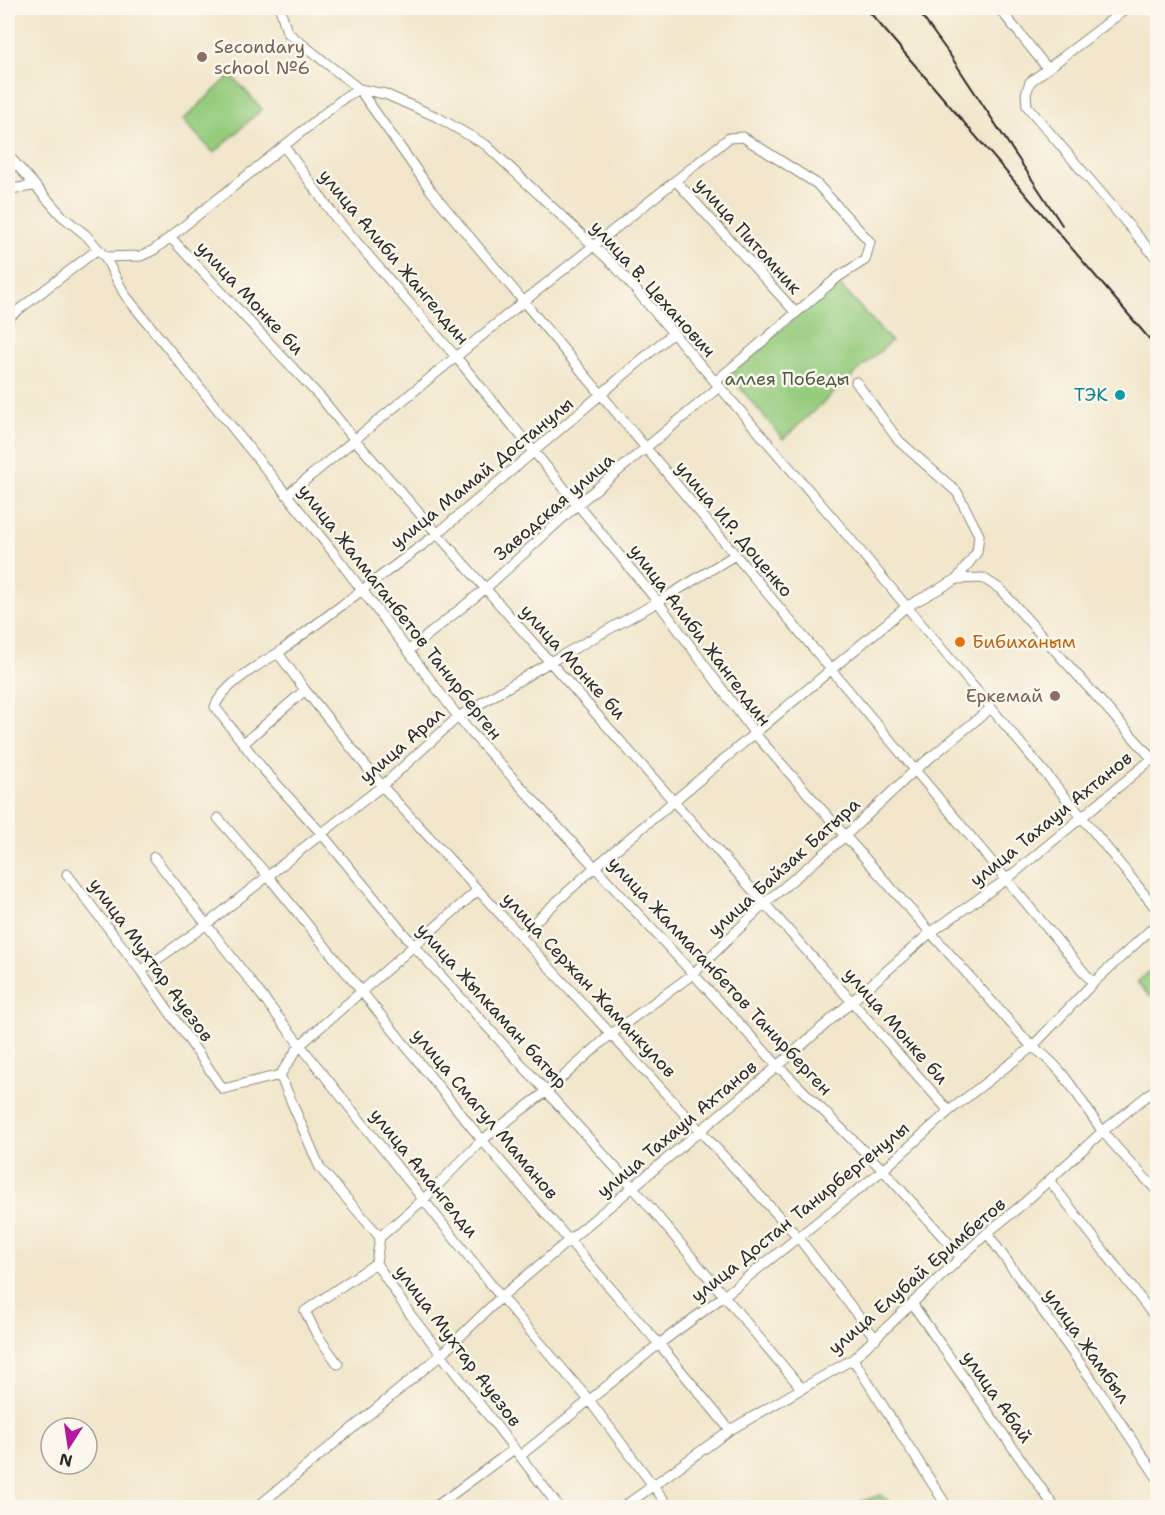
<svg xmlns="http://www.w3.org/2000/svg" width="1165" height="1515" font-family="'Shantell Sans',sans-serif">
<rect width="100%" height="100%" fill="#fbf7ec"/>
<filter id="ink" filterUnits="userSpaceOnUse"><feTurbulence type="fractalNoise" baseFrequency=".0167" numOctaves="2"/><feDisplacementMap in="SourceGraphic" scale="12" xChannelSelector="R" yChannelSelector="G"/><feConvolveMatrix kernelMatrix="1 2 1 2 8 2 1 2 1" color-interpolation-filters="sRGB"/></filter>
<filter id="wash" filterUnits="userSpaceOnUse"><feTurbulence type="fractalNoise" baseFrequency=".008" numOctaves="4" result="noise"/><feDisplacementMap in="SourceGraphic" scale="24" xChannelSelector="R" yChannelSelector="G"/><feGaussianBlur stdDeviation="1.35" result="paint"/><feColorMatrix in="noise" values="0 0 0 0 0 0 0 0 0 0 0 0 0 0 0 0 0 1.4 0 .05"/><feComposite in="paint" operator="in"/></filter>
<g filter="url(#wash)">
<rect width="100%" height="100%" fill="#f1e6cb"/>
<path fill="#95cc7e" stroke="#607c54" stroke-width="1.5" d="M231,75l31,34 -48,44 -31,-33z
M838,283l53,58 -108,98 -55,-66z
M1157,965v24l-8,7 -12,-14z
M881,1495l15,12h-50l1,-1z"/>
</g>
<g filter="url(#ink)">
<g fill="none" stroke-linecap="round" stroke-linejoin="round">
<defs>
<path id="minor" d="M280,8l7,24 72,57 73,103 661,791
M999,8l49,61
M1127,8l-97,74 -4,12 1,12 131,154
M284,146l51,71 121,140 202,245 97,132 277,313c31,18 48,54 69,82 17,22 38,42 57,63
M8,155l54,61 24,19 19,22 20,38 208,257 133,175 312,339 105,104 78,87
M676,181l120,132
M8,189l27,-3
M170,237l152,162 33,41 195,222 399,449
M105,257l36,-1 13,-6 191,-153 14,-8 26,5 52,23 49,28 129,121 217,251 249,299 77,95
M8,318l90,-69
M673,333l-236,201 -159,119c-19,11 -57,34 -63,54l48,62 58,64 92,112 220,242 169,202
M856,382l43,59 58,51 22,43 -2,17 -20,27
M287,495l236,-193 206,-164 14,-1 74,47 53,58 -5,18 -27,17 -123,105
M408,651l77,-62 92,-84 142,-118
M278,653l27,37 77,96 416,451 78,102
M244,743l61,-53
M218,818l50,58 214,264 177,204 71,86
M154,857l146,188 201,252 88,103 81,108
M67,874l74,97 82,118 57,-14
M520,935l75,-68 311,-260 51,-28 26,-1 17,11 158,176
M141,971l66,-47 175,-138 76,-69 92,-55 108,-60 77,-47
M280,1075l40,93 60,69 -4,26 34,51 150,194
M280,1075l20,-30 178,-155
M1049,1180l109,141
M987,1233l105,147 66,99
M380,1237l44,-38 58,-59 65,-49 64,-57 82,-60 72,-71 79,-66 71,-67 76,-62
M913,1305l142,203
M853,1359l95,149
M338,1364l-21,-29 -12,-24 71,-48
M520,1456l139,-112 66,-49 158,-125 66,-59 83,-64 61,-64 65,-60
M256,1508l185,-153 60,-58 277,-231 152,-133 77,-54 145,-120
M434,1508l80,-59
M622,1508l108,-78 123,-71 134,-126 36,-29 80,-73 55,-44"/>
</defs>
<use href="#minor" stroke="#8e887b" stroke-width="11"/>
<use href="#minor" stroke="#fff" stroke-width="9"/>
<path stroke="#2b2b2b" stroke-width="2" d="M866,8l292,341
M916,8l34,47 112,170"/>
</g>
</g>
<g fill="#8d6e63" stroke="#fbf7ec" stroke-width="2">
<circle cx="202" cy="57" r="6"/>
<circle cx="1055" cy="696" r="6"/>
</g>
<circle fill="#0f9aa8" stroke="#fbf7ec" stroke-width="2" cx="1120" cy="395" r="6"/>
<circle fill="#e8710a" stroke="#fbf7ec" stroke-width="2" cx="960" cy="642" r="6"/>
<g text-anchor="middle" dominant-baseline="central" stroke-width="5" stroke-linejoin="round" paint-order="stroke">
<g font-size="18" fill="#785e54" stroke="#fbf7ec" text-anchor="start">
<text x="214" y="47">Secondary<tspan x="214" dy="21">school №6</tspan></text>
<text x="1043" y="696" text-anchor="end">Еркемай</text>
</g>
<g font-size="18" fill="#2b2b2b" stroke="#fbf7ec">
<text transform="translate(748 236) rotate(48)">улица Питомник</text>
<text transform="translate(394 257) rotate(50)">улица Алиби Жангелдин</text>
<text transform="translate(653 289) rotate(48)">улица В. Цеханович</text>
<text transform="translate(250 298) rotate(47)">улица Монке би</text>
<text transform="translate(482 473) rotate(-39)">улица Мамай Достанулы</text>
<text transform="translate(554 507) rotate(-41)">Заводская улица</text>
<text transform="translate(734 529) rotate(50)">улица И.Р. Доценко</text>
<text transform="translate(400 612) rotate(52)">улица Жалмаганбетов Танирберген</text>
<text transform="translate(700 635) rotate(53)">улица Алиби Жангелдин</text>
<text transform="translate(573 662) rotate(48)">улица Монке би</text>
<text transform="translate(402 745) rotate(-41)">улица Арал</text>
<text transform="translate(1051 819) rotate(-39)">улица Тахауи Ахтанов</text>
<text transform="translate(784 867) rotate(-42)">улица Байзак Батыра</text>
<text transform="translate(151 960) rotate(54)">улица Мухтар Ауезов</text>
<text transform="translate(720 976) rotate(47)">улица Жалмаганбетов Танирберген</text>
<text transform="translate(589 985) rotate(47)">улица Сержан Жаманкулов</text>
<text transform="translate(492 1006) rotate(48)">улица Жылкаман батыр</text>
<text transform="translate(896 1026) rotate(49)">улица Монке би</text>
<text transform="translate(485 1114) rotate(50)">улица Смагул Маманов</text>
<text transform="translate(677 1129) rotate(-40)">улица Тахауи Ахтанов</text>
<text transform="translate(424 1173) rotate(51)">улица Амангелди</text>
<text transform="translate(800 1212) rotate(-39)">улица Достан Танирбергенулы</text>
<text transform="translate(917 1276) rotate(-41)">улица Елубай Еримбетов</text>
<text transform="translate(458 1346) rotate(53)">улица Мухтар Ауезов</text>
<text transform="translate(1087 1346) rotate(55)">улица Жамбыл</text>
<text transform="translate(997 1397) rotate(55)">улица Абай</text>
</g>
<g font-size="18" fill="#4b5b44" stroke="#fbf7ec">
<text x="787" y="379">аллея Победы</text>
</g>
<g font-size="18" fill="#0d838f" stroke="#fbf7ec" text-anchor="end">
<text x="1108" y="395">ТЭК</text>
</g>
<g font-size="18" fill="#c56008" stroke="#fbf7ec" text-anchor="start">
<text x="972" y="642">Бибиханым</text>
</g>
</g>
<rect width="1165" height="1515" fill="none" stroke="#fbf7ec" stroke-width="30"/>
<g transform="translate(69 1446) rotate(192)"><circle r="28" fill="#fbf7ec" stroke="#a8a59f" stroke-width="1.5"/>
<path d="M0-4.5L10 22L0 15L-10 22Z" fill="#b5179e"/>
<text y="-9" font-size="16" font-weight="bold" text-anchor="middle" fill="#2b2b2b">N</text>
</g>
</svg>
